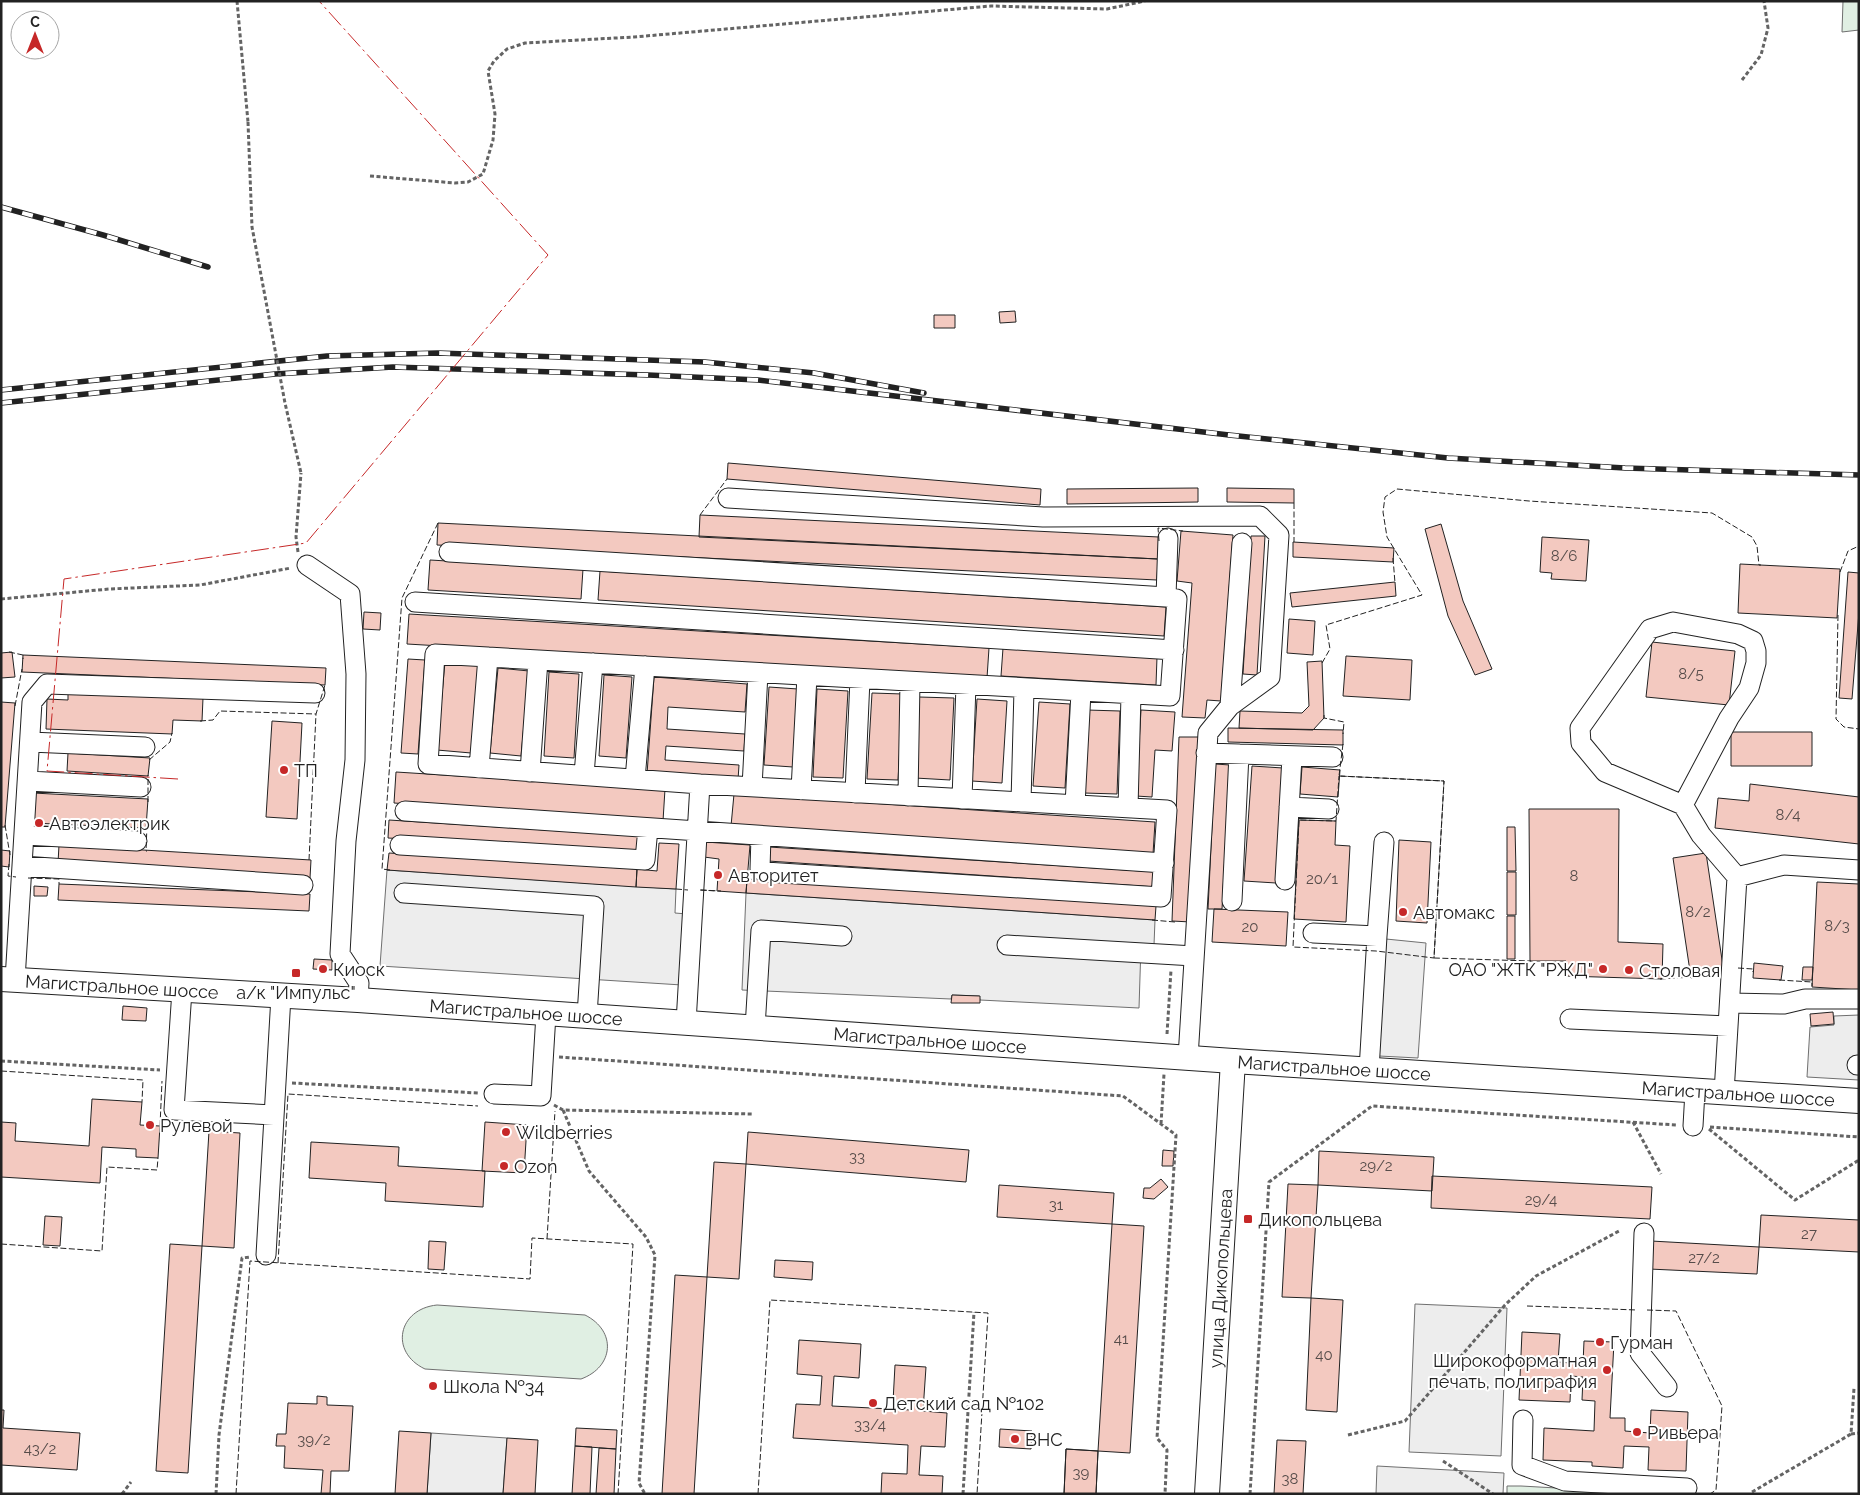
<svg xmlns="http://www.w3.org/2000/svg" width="1860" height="1495" font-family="Raleway,sans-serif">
<rect width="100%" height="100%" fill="#fff"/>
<path fill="#e0efe3" stroke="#6f6f6f" d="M1843,1h16v29l-17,2z
M437,1305l148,10c32,16 29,52 -4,64l-156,-10c-36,-17 -27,-60 12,-64z
M1507,1486h14l142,8h-156z"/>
<path fill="#ededed" stroke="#6f6f6f" d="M387,870l289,19 -1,24 12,1 -5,71 -302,-19z
M746,893l409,27 -1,25h-13l-2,63 -159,-8 -1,-4 -27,-1 -1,4 -209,-9z
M1386,939l40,4 -8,115 -39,-2z
M1859,1015v65l-52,-3 3,-50 24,-2v-9z
M1415,1304l92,4 -6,148 -92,-4z
M431,1433l76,5 -4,56h-76z
M1377,1466l127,7 -1,21h-127z"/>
<path fill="#f3c9c0" stroke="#222" d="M1015,311l1,11 -16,1 -1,-11z
M934,315h21v13h-21z
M728,463l313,26 -1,16 -313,-26z
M1198,488v14l-131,2v-15z
M1227,488l67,1v14l-67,-1z
M700,515l459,22 -1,22 -459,-22z
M438,523l720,36 -1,21 -720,-35z
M1441,524l22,77 29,68 -17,6 -27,-59 -23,-87z
M1181,531l52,4 -12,166 -14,-1 -2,18 -23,-1 10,-134 -15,-2z
M1251,536h14l-8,139 -14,-1z
M1542,537l47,3 -3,41 -35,-2 1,-6 -12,-1z
M1293,542l101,6 -1,14 -100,-5z
M430,560l153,9 -2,30 -153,-9z
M1740,564l100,5 -3,49 -99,-5z
M600,571l566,36 -2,29 -566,-36z
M1848,572l11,1v39l-7,87 -13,-1z
M1395,582l1,14 -104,11 -2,-14z
M364,612l17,1 -1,17 -17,-1z
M409,614l580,34 -2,30 -580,-34z
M1289,619l26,2 -2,34 -26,-2z
M1652,642l83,9 -6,54 -83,-8z
M1003,648l154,9 -1,28 -155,-9z
M12,652l3,25 -14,1v-25z
M23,655l303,13 -1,17 -303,-13z
M1346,656l66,4 -2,40 -67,-4z
M408,659l17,1 -7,94 -17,-1z
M1322,661l2,57 -11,12 -74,-2 1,-17 62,2 7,-7 -2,-44z
M445,662l34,3 -8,88 -34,-3z
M498,668l31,3 -8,85 -31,-3z
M549,672l30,2 -5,84 -30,-2z
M604,675l28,2 -6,81 -27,-2z
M654,677l93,7 -2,28 -77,-5 -1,22 78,5 -1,17 -78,-5 -1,14 74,5 -1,15 -91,-6z
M769,687l29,2 -5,78 -29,-2z
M817,689l31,2 -5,87 -30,-1z
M68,692l135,6 -1,23 -29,-1 -1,14 -126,-5 1,-30 21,1z
M872,693l31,1 -5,86 -31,-1z
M919,697l35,1 -4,82 -35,-2z
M977,699l30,2 -5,82 -30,-2z
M1,702l14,1 -10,124h-4z
M1039,702l31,2 -5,84 -32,-2z
M1087,710l33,1 -3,83 -33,-1z
M1141,710l34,2 -3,39 -17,-1 -3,47 -16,-1z
M272,721l30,2 -5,96 -31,-2z
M1228,728l115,2v15l-115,-3z
M1731,732h81v34h-81z
M1179,737h20l-8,185 -19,-1z
M68,753l82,5 -2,18 -81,-5z
M1215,764l15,1 -8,144h-14z
M1252,766l31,2 -7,115 -32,-2z
M1302,767l38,3 -2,27 -38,-3z
M396,772l269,17 -2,32 -269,-18z
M1750,784l109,13v47l-144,-16 3,-30 31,3z
M33,793l115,6 -2,29 -114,-5z
M734,794l421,28 -2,32 -422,-28z
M1529,809h90l-1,133 45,2 -1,35 -96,-3v-15h-36z
M389,820l250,16 -1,17 -250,-15z
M1299,820l37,1 -1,24 15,1 -4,76 -52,-3z
M1507,827h8l1,44h-9z
M1399,840l32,2 -4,81 -31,-2z
M705,842l45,3 -4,48 -29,-2 2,-32 -15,-2z
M659,843l20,1 -3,45 -40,-2 1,-18 20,2z
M59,845l252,15 -1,18 -252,-15z
M769,847l388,25 -1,15 -388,-26z
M1,850l9,1 -1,16 -8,-1z
M389,853l248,16 -1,18 -249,-17z
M1706,853l18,120 -33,5 -18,-120z
M1507,872h9v43h-9z
M747,879l409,27 -1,14 -409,-27z
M1817,882l42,2v106l-47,-3z
M59,884l251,10 -1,17 -251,-11z
M34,886l14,1 -1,9h-13z
M1214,909l74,3 -2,34 -74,-4z
M1507,916h8v43h-8z
M314,959l18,1v10l-19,-1z
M1754,963l29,3 -2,14 -28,-2z
M1803,967h10l-1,13h-10z
M952,995l28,1v7h-29z
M123,1006l24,2 -1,13 -24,-1z
M1833,1012l1,12 -23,2 -1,-12z
M92,1099l50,3 -2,23 20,1 -2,32 -22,-1v-8l-34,-2 -2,36 -99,-6v-55l15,1 -1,18 74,5z
M485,1122l42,3 -3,48 -42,-2z
M209,1131l31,2 -6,115 -32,-2z
M748,1132l221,18 -3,32 -220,-18z
M311,1142l88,5 -1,19 87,5 -2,36 -98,-6 1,-18 -77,-5z
M1163,1150l11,1 -1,15h-11z
M1319,1151l115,6 -2,34 -114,-6z
M714,1162l32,2 -7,115 -32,-2z
M1432,1176l220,11 -2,32 -219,-11z
M1161,1179l7,8 -14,12 -11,-1 1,-10h6z
M1288,1184l30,1 -7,113 -29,-1z
M999,1185l115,8 -2,31 -115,-7z
M1761,1215l98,5v32l-100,-5z
M45,1216l17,1 -2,29 -17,-1z
M1112,1224l32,2 -14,227 -32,-2z
M429,1241l17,1 -2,28 -16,-1z
M1651,1241l108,6 -2,27 -108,-5z
M170,1244l32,2 -14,227 -32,-2z
M775,1260l38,2 -1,18 -38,-3z
M675,1275l32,2 -13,217h-32z
M1311,1298l32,2 -6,112 -31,-2z
M1522,1332l38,2 -2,28 25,2 1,-23 30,1 -4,76h15v13l25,2 1,-23 37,2 -2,59 -38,-1 1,-23 -25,-1 -1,22 -31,-2v-4l-49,-2 1,-32 50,3 1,-30 -13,-1 1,-23 -12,-1 -1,26 -51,-2z
M799,1340l62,4 -2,34 -25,-2 -2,30 79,4v-7l-18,-1 2,-37 31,2 -3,44 24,2 -2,34 -24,-1 -2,29 24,1 -1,18h-61l1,-21 25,1 1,-29 -115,-7 3,-34 24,1 2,-29 -25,-2z
M317,1396l10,1v8l26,1 -4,65h-18l-1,23h-9l2,-24 -39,-2 1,-22h-9l1,-12h9l2,-31 29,1z
M1,1410h3l-1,18 77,5 -3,37 -76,-5z
M576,1428l41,2 -1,19 -41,-3z
M1000,1429l32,2 -1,18 -32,-2z
M399,1431l32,2 -4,61h-32z
M507,1438l31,2 -3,54h-32z
M1277,1440l29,1 -3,53h-29z
M575,1446l17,1 -2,47h-18z
M599,1448l17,1 -2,45h-18z
M1066,1449l32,2 -2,43h-32z
M1066,1449l32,2 -2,43h-32z"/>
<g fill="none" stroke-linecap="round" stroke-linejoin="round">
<defs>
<path id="minor" d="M728,498l315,19 217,-1 19,19 -9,142 -40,29
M449,552l717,45
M307,565l43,29 6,80 -1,86 -9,81 -6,113 19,29 -1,17
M415,602l759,48
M30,742l115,5
M1206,753l127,4
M479,768l9,-111
M530,772l8,-112
M584,775l9,-112
M635,779l10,-113
M28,781l113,6
M752,787l6,-114
M801,790l6,-114
M855,793l5,-114
M908,796l2,-114
M962,799l4,-114
M1021,802l3,-113
M1075,805l6,-113
M1683,805l-78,-33 -24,-29 -1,-15 70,-99 23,-7 65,12 15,7 3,10v12l-7,25 -20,30 -46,87 18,30 36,42 -13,216
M1289,807l40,2
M1128,808l3,-113
M405,811l759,52
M24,835l113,6
M761,836l-1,33 5,3 396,25 6,-87 -467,-26 -272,-20 7,-110 735,42 7,-97 -11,-2 2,-59
M400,845l245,15 3,-32
M22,866l281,19
M1737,877l47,-12 75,5
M1285,880l7,-123
M404,893l190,13 -7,110
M1232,901l7,-147
M1313,933l64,3 -8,134
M1377,936l7,-94
M1007,945l187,11
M15,980l17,-278 15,-18 268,9
M182,990l-8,120 100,5
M1730,1003l54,1 21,-5h54
M1570,1019l158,7
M686,1023l14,-239
M755,1028l6,-98 81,6
M1188,1058l20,-325 22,-27 12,-163
M1857,1065h2
M494,1094l47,2 5,-82
M1693,1126l2,-35
M1644,1233l-4,120 27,34
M266,1255l15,-259
M1523,1420l-1,45 43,16 122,7"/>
<g id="major">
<path id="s1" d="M1,979l357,21 875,61 626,40"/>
<path id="s2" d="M1207,1494l26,-433"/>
</g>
</defs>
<use href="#minor" stroke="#222" stroke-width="21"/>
<use href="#major" stroke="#222" stroke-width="26"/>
<path stroke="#646464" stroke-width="3" stroke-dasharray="4 2.5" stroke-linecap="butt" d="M237,1l11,121
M1742,80l19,-25 7,-27 -4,-27
M370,176l85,7 13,-1 15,-8 10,-34 2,-26 -7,-43 6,-10 13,-12 18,-6 109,-6 357,-31 116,3 38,-8
M298,552l-2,-15 5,-64
M1,599l108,-10 91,-4 91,-17
M1167,1034l4,-64
M559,1057l564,39 53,39 -19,303 10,12 -2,44
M1,1061l159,9
M292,1083l186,10
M554,1105l9,5 189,4
M563,1110l26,61 57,66 9,18 -16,228 6,11
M1633,1122l28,52
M1161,1124l3,-50
M1710,1127l149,10
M1709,1129l86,71 64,-40
M1851,1434l8,-1
M1348,1435l57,-14 100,-116 31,-29 83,-45
M1443,1461l50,33
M1752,1492l99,-58 3,-46
M122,1494l9,-12
M216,1494l3,-59 23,-177 8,-1
M963,1494l11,-182
M1250,1494l19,-312 103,-76 304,19"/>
<use href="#minor" stroke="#fff" stroke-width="19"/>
<use href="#major" stroke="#fff" stroke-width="24"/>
<defs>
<path id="rail" d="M1,207l102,28 105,32
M1,390l326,-34 111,-3 267,9 109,11 110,20
M1,403l274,-29 118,-7 255,8 110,5 471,55 219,23 177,10 234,7"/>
</defs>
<use href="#rail" stroke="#222" stroke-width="5.5"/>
<use href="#rail" stroke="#fff" stroke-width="4" stroke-dasharray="11" stroke-linecap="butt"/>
<path stroke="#646464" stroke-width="3" stroke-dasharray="4 2.5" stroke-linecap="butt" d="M248,122l4,105 33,176 16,70"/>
<path stroke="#222" stroke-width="1" stroke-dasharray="6 2.5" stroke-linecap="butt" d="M1294,503v39
M700,515l27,-36
M1159,541l-1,-13 25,3
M1393,558l2,25
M1840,572l8,-21 11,-5
M1838,615l-2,104 8,8 15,2
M9,652l14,3v4
M1322,663l8,-14 -4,-24 96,-30 -35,-58 -4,-25 2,-15 12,-8 132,12 183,12 40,24 5,9 2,19h2
M15,706l7,-37
M1324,715v3l20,4 -1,12
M200,721l13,-1 7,-9 96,3
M1343,744l-4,32 105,5 -10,177 97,3
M149,760l21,-18 2,-9
M1339,776l105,5 -10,177 -58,-7 -83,-4 6,-127 37,1z
M148,802v-27
M5,825l5,30
M147,825l-1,26h1
M309,860l7,-146 9,-29
M9,864l-1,12 8,1
M390,870l-8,-1 20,-271 36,-75 2,1
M28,878l31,1v5
M676,889l12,1
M700,890l17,1
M701,890l20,1
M1152,920l23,2
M1738,968l15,1v3
M1660,979l33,-2
M1779,980l33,2v4
M1,1071l142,9 -1,22
M160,1126l2,-45
M547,1239l8,-128
M1,1244l101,7 5,-84 50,3 1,-12
M278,1263l10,-169 190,12
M1527,1306l110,4
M1647,1310l29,1 46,95 -6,84 -6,4
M236,1494l14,-233 280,18 2,-41 101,6 -15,250
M758,1494l12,-194 218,13 -11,181"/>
<path stroke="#c62828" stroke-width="1" stroke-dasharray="18 4 2.5 4" stroke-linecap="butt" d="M178,779l-131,-8 17,-192 242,-36 242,-288 -229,-254"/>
</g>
<g fill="#c62828" stroke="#fff" stroke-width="2">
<circle cx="284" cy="770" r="5"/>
<circle cx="39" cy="823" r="5"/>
<circle cx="718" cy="875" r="5"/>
<circle cx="1403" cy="912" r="5"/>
<circle cx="323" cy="969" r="5"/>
<circle cx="1603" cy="969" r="5"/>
<circle cx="1629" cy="970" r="5"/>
<rect x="291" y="968" width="10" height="10" rx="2.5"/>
<circle cx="150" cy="1125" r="5"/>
<circle cx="506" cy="1132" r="5"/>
<circle cx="504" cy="1166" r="5"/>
<rect x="1243" y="1214" width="10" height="10" rx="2.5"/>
<circle cx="1600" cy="1342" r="5"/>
<circle cx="1607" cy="1370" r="5"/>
<circle cx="433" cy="1386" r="5"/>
<circle cx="873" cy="1403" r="5"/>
<circle cx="1637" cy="1432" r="5"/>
<circle cx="1015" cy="1439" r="5"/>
</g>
<g text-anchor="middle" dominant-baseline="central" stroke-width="4" stroke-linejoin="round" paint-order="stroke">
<g font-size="15" fill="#564c4a">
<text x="1564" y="556">8/6</text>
<text x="1691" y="674">8/5</text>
<text x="1788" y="815">8/4</text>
<text x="1574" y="876">8</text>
<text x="1322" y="879">20/1</text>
<text x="1698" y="912">8/2</text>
<text x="1837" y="926">8/3</text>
<text x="1250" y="927">20</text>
<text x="857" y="1157">33</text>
<text x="1376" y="1166">29/2</text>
<text x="1541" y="1200">29/4</text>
<text x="1056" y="1205">31</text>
<text x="1809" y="1234">27</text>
<text x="1704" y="1258">27/2</text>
<text x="1121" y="1339">41</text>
<text x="1324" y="1355">40</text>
<text x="870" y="1425">33/4</text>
<text x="314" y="1440">39/2</text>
<text x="40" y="1449">43/2</text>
<text x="1081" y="1473">39</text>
<text x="1290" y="1479">38</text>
</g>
<g font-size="18" fill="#222" stroke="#fff" text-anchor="start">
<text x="294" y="770">ТП</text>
<text x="49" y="823">Автоэлектрик</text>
<text x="728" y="875">Авторитет</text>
<text x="1413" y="912">Автомакс</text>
<text x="333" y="969">Киоск</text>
<text x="1593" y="969" text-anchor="end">ОАО "ЖТК "РЖД"</text>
<text x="1639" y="970">Столовая</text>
<text x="296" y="992" text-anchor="middle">а/к "Импульс"</text>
<text x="160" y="1125">Рулевой</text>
<text x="516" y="1132">Wildberries</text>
<text x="514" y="1166">Ozon</text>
<text x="1258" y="1219">Дикопольцева</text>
<text x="1610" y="1342">Гурман</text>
<text x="1597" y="1360" text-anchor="end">Широкоформатная<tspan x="1597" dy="21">печать, полиграфия</tspan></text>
<text x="443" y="1386">Школа №34</text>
<text x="883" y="1403">Детский сад №102</text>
<text x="1647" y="1432">Ривьера</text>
<text x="1025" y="1439">ВНС</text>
</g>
<g font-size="18" fill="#222" stroke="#fff">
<text stroke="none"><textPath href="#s1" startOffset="121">Магистральное шоссе</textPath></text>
<text stroke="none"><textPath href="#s1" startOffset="526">Магистральное шоссе</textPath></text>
<text stroke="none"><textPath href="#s1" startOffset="931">Магистральное шоссе</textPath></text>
<text stroke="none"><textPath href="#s1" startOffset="1336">Магистральное шоссе</textPath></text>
<text stroke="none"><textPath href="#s1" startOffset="1741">Магистральное шоссе</textPath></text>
<text stroke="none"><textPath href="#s2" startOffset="216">улица Дикопольцева</textPath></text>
</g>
</g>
<rect width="1860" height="1495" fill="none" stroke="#222222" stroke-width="5"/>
<g transform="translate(35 35)"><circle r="24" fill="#ffffff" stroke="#a7a7a7"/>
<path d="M0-4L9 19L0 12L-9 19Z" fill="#c62828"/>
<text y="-8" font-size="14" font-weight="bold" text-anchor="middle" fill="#222222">С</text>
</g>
</svg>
